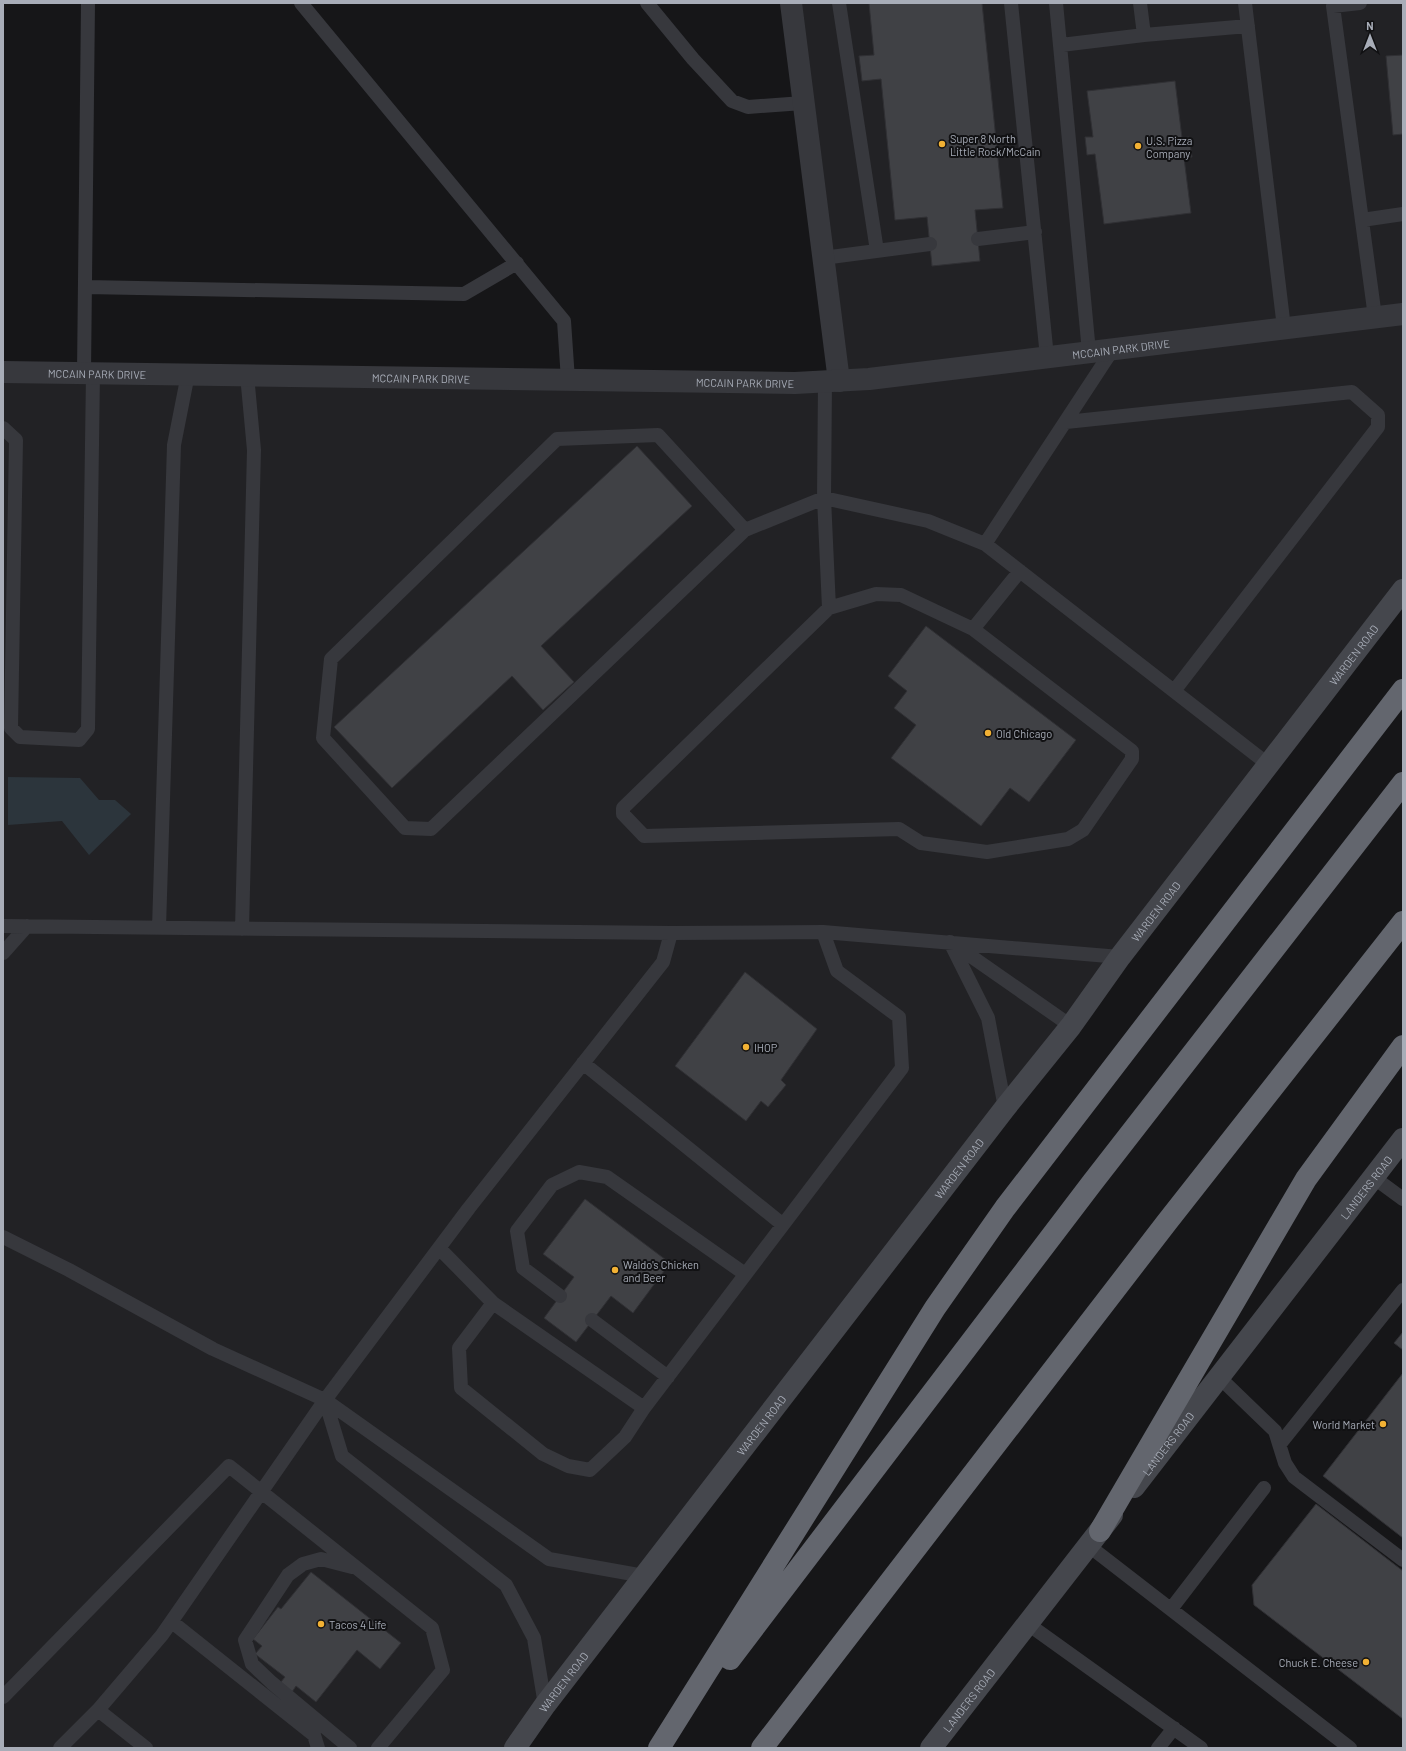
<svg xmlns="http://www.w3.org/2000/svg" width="1406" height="1751" font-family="Barlow,sans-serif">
<rect width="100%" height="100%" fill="#161618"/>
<path fill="#222225" d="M790,3h613v588l-884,1157h-516v-1378l836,11z"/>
<path fill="#2c353c" d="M8,777l72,1 19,22h16l16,14 -42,41 -27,-34 -54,4z"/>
<path fill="#404145" stroke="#303034" d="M869,3h113l21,205 -28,2 5,51 -48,5 -5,-49 -32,3 -14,-141 -19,2 -3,-25 15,-1z
M1403,55v79l-10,1 -7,-79z
M1175,81l7,57 7,-1 3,20 -8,1 7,55 -87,11 -9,-70 -8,1 -2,-18h8l-6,-46z
M637,446l55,60 -151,140 33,36 -31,28 -31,-34 -120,112 -58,-61z
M926,626l150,114 -47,62 -19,-14 -29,38 -90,-68 25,-33 -22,-17 13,-17 -19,-15z
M745,972l72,57 -36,51 5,5 -18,22 -7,-6 -15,20 -71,-55z
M585,1199l85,64 -37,50 -22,-17 -35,46 -32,-24 30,-41 -31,-23z
M1403,1332v18l-9,-7z
M1403,1373v165l-80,-62z
M1316,1504l87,67v148l-149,-114 -2,-20z
M311,1572l90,71 -21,26 -23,-19 -41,52 -20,-16 -4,6 -12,-9 5,-6 -30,-23 7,-8 -9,-7 25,-32 3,2z"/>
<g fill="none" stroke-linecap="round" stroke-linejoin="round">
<path stroke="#37383d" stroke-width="14" d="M301,3l263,318 4,59
M647,3l46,56 39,42 16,6 55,-4
M839,3l38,248
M1011,3l36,354
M1056,3l33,349
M1140,3l4,32
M1245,3l39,325
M1360,3l-27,3 42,311
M1061,45l83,-10 104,-9
M1362,220l41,-6
M978,239l57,-7
M823,258l107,-14
M86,287l378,7 53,-31
M84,373l4,-370
M825,382l-1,116 104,23 57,23 284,221
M1066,422l286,-30 26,23v12l-204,264
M3,428l13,12 -5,288 9,9 59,3 9,-11 5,-356
M745,530l-87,-95 -101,4 -226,220 -8,79 82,90 26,1 314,-299 79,-32 5,110 -206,200v6l21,22 255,-7 22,14 66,9 81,-13 15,-9 49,-71v-8l-159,-122 -72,-34 -25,-1 -47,14
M985,544l128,-195
M973,629l47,-58
M3,926l668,7 152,-1 297,25
M159,928l15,-483 14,-71
M242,929l12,-479 -7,-75
M950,942l38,76 17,90
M952,943l119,83
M3,953l24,-27
M583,1063l199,161
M1373,1177l30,22
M3,1237l66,33 144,79 112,51 224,159 95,17
M439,1248l54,55 151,105
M560,1296l-37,-28 -6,-37 35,-46 27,-13 28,5 138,97
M493,1303l-34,45 2,40 82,66 25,12 22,4 35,-33 19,-29 258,-340 -3,-51 -62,-46 -14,-39
M592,1320l76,57
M1219,1377l56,54 10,32 9,14 109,83
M325,1400l17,56 164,129 28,53 11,67
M1280,1444l123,-154
M1089,1546l261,202
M1171,1609l93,-121
M172,1622l142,113 4,13
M1028,1624l173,124
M3,1697l226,-231 203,162 11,42 -65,78
M98,1710l48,38
M60,1748l38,-38 64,-75 163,-235 144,-192 194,-246 8,-29
M350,1748l-78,-65 -20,-19 -7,-24 43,-65 15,-11 18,-5 31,8
M1158,1748l16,-20"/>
<g stroke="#37383d" stroke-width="22">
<path d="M791,3l48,378"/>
<path id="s1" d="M3,372l792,11 74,-4 534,-65"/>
</g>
<g stroke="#45474d" stroke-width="22">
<path id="s2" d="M1134,1487l269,-348"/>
<path id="s3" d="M515,1748l30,-43 460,-597 66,-82 49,-69 283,-367"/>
<path id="s4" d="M931,1748l181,-233"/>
</g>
<path stroke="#63666e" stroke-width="22" d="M1100,1531l206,-352 97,-133
M730,1659l362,-476 311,-400
M659,1748l276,-440 70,-100 398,-518
M762,1748l405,-526 236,-300"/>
</g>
<g fill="#f2b134" stroke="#111113" stroke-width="1.5">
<circle cx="942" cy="144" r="4"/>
<circle cx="1138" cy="146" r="4"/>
<circle cx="988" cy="733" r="4"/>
<circle cx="746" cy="1047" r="4"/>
<circle cx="615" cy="1270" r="4"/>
<circle cx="1383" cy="1424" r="4"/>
<circle cx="321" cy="1624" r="4"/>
<circle cx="1366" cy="1662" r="4"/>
</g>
<g text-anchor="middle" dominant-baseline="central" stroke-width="4" stroke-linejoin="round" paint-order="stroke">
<g font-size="11" fill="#a8adb8" stroke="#111113" text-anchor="start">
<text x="950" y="138">Super 8 North<tspan x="950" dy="13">Little Rock/McCain</tspan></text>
<text x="1146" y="140">U.S. Pizza<tspan x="1146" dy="13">Company</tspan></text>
<text x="996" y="733">Old Chicago</text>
<text x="754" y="1047">IHOP</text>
<text x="623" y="1264">Waldo's Chicken<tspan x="623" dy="13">and Beer</tspan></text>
<text x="1375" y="1424" text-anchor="end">World Market</text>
<text x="329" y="1624">Tacos 4 Life</text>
<text x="1358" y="1662" text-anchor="end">Chuck E. Cheese</text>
</g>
<g font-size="11" fill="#a8adb8" stroke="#111113">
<text stroke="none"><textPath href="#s1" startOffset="1120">MCCAIN PARK DRIVE</textPath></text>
<text stroke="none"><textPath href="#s1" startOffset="94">MCCAIN PARK DRIVE</textPath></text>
<text stroke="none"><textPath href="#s1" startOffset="418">MCCAIN PARK DRIVE</textPath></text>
<text stroke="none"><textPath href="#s1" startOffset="742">MCCAIN PARK DRIVE</textPath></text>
<text stroke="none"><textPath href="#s3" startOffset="1378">WARDEN ROAD</textPath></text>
<text stroke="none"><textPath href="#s3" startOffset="1054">WARDEN ROAD</textPath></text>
<text stroke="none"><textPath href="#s3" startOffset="730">WARDEN ROAD</textPath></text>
<text stroke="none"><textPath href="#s2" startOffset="379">LANDERS ROAD</textPath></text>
<text stroke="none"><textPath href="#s3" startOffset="406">WARDEN ROAD</textPath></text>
<text stroke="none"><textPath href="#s2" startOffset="55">LANDERS ROAD</textPath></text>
<text stroke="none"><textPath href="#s3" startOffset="82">WARDEN ROAD</textPath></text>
<text stroke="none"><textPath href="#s4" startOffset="61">LANDERS ROAD</textPath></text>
</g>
</g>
<rect width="1406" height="1751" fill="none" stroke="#a8adb8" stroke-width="8"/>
<g transform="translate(1370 36)" stroke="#111113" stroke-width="3" paint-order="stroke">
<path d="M0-3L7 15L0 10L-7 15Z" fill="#a8adb8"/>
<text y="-6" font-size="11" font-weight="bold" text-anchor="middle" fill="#a8adb8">N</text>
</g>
</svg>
